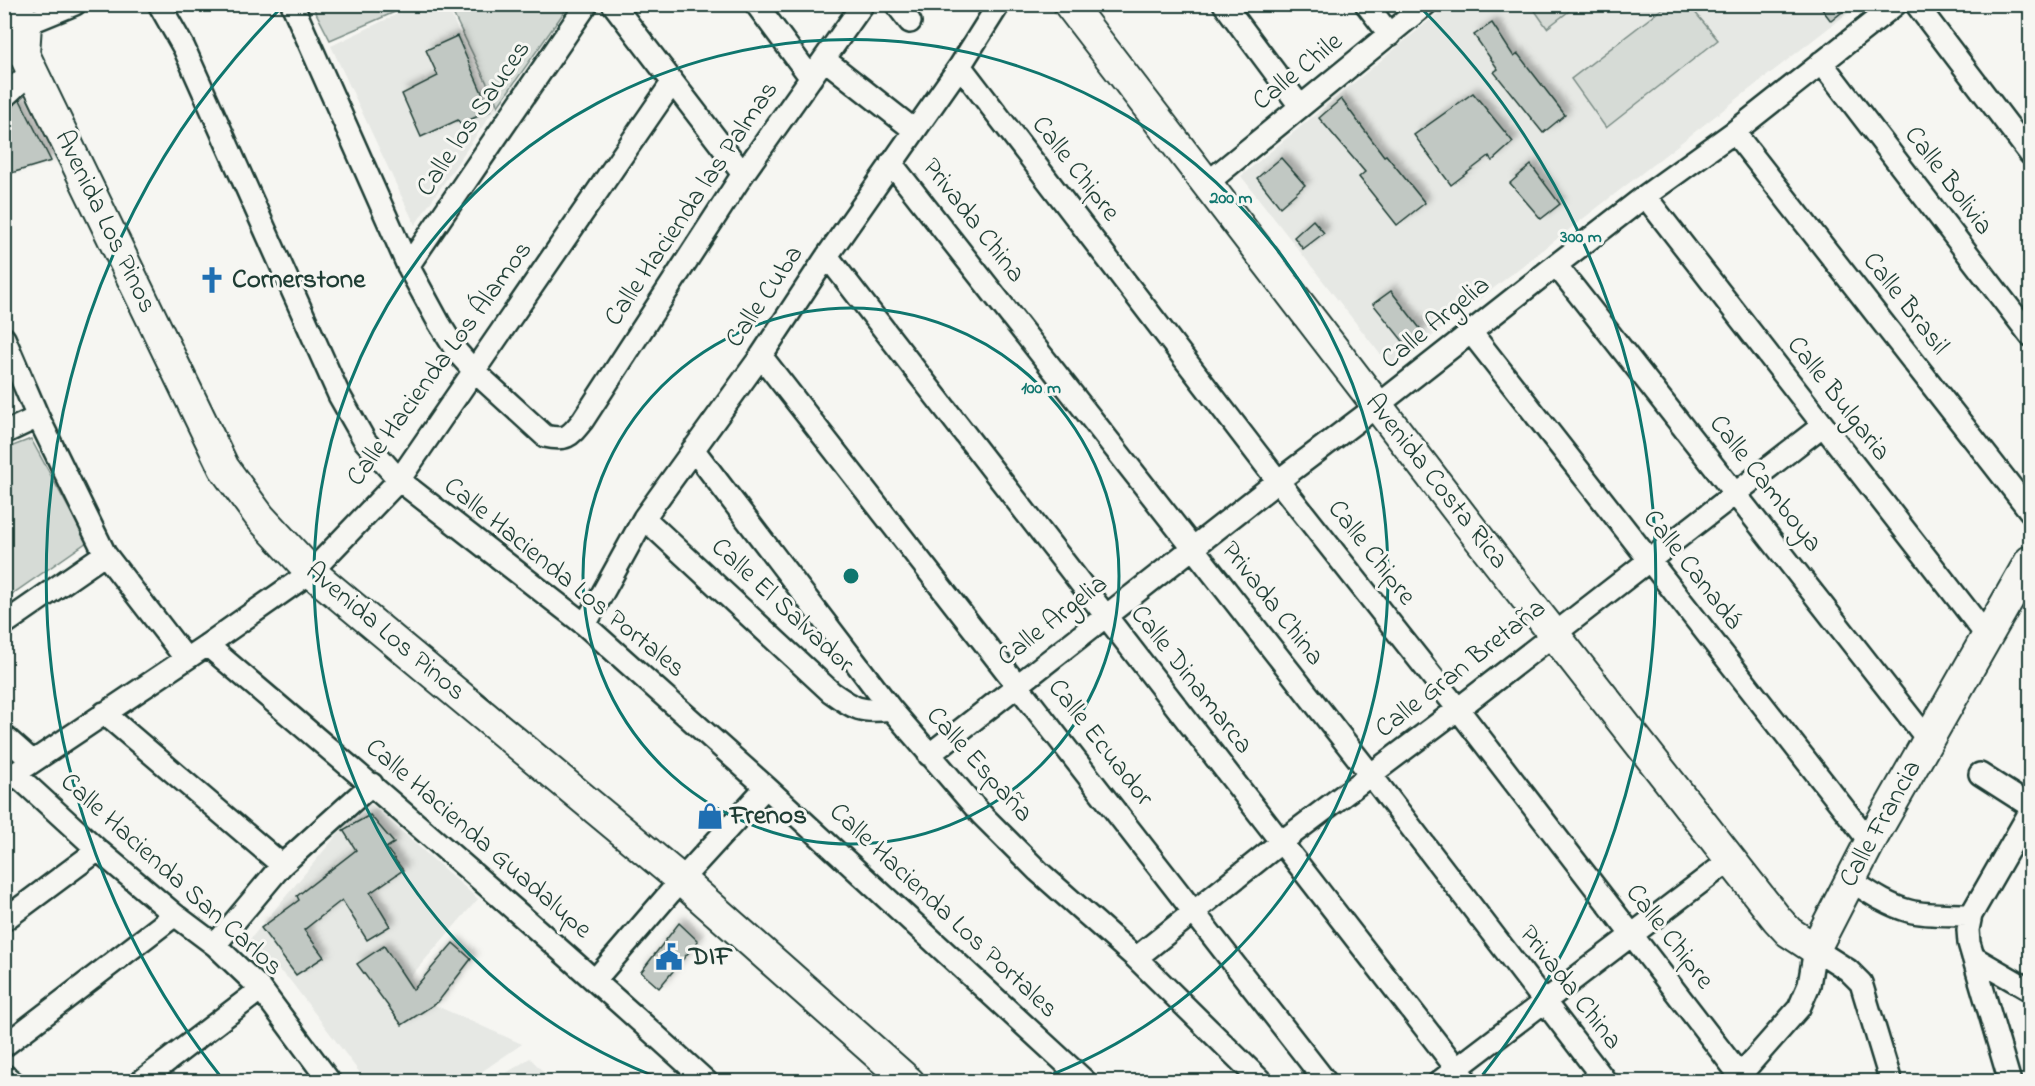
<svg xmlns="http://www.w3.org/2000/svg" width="2035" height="1086" font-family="'Indie Flower',sans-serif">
<defs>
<filter id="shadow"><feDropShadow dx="5.5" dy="-5.5" stdDeviation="3" flood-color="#0004"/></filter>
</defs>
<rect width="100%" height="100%" fill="#f6f6f2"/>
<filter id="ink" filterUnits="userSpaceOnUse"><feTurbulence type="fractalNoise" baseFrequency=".0167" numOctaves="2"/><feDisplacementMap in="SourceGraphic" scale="12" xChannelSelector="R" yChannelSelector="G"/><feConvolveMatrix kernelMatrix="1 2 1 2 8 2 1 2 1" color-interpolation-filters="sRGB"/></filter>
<g filter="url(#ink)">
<path fill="#e6e8e4" d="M416,5h31l46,106 -78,114 -84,-179z
M1448,5h410l-467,363 -150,-192z
M366,800l112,99 -68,78 20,26 92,41 -54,37h-102l-77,-102 -42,-36z
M530,1058l22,23h-58z"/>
<path fill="#d6dbd6" stroke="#7a8c85" stroke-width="1.5" d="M312,5h99l-81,35z
M449,5h120l-71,101z
M1531,5h46l-30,23z
M1667,5h22l29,35 -112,88 -35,-49z
M31,439l56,103 -82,57v-150z"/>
<path fill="#c1c8c3" stroke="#1f3d34" stroke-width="1.5" filter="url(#shadow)" d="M1818,4h34l-21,17z
M1492,23l22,34 4,-3 47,61 -22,18 -49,-61 4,-3 -24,-34z
M457,36l33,75 -30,13 -2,-4 -37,17 -19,-43 36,-18 -12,-26z
M1473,93l40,49 -21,19 -3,-5 -38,29 -37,-50z
M1341,99l43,57 2,-1 39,48 -28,22 -38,-48 6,-5 -46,-54z
M20,100l31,61 -43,13 -4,-8v-53z
M1281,158l24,27 -25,22 -23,-29z
M1531,165l29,39 -19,15 -31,-36z
M1313,220l11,13 -21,16 -9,-12z
M1391,291l31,40 -16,14 -33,-41z
M370,815l24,28 -8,5 17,22 -33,23 20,33 -23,14 -25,-40 -38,30 20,27 -28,18 -35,-47 38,-28 -2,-4 59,-46 -13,-20z
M679,923l19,18 -39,47 -18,-16z
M453,943l18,16 -33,43 -36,23 -45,-61 27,-18 29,44z"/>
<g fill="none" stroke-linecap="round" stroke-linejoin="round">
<defs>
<path id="street" d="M159,4l25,44 155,347 26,46 34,39 186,145 181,162 320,295
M292,4l116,262 31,57 18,29 17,19 71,65c22,5 25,0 38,-16l160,-246 120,-170
M613,4l130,170
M756,4l55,74
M896,4l14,18
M1224,4l76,102
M1366,4l24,31
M1916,4l114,150
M14,29l61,-25
M824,59l90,71
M1821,62l209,273
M960,66l318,415 180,228 287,373
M4,97l28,-26
M1734,132l296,379
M891,163l480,612 235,307
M1206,184l220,-180
M1645,196l342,440
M827,256l640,826
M1556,265l372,475
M408,266l179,-262
M1470,331l400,511
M4,338l34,79 67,137 81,105
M761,356l565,726
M4,433l34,-16
M693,449l198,260 90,105 57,57 98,87 126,124
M644,518l187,174c24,17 30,21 60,17
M4,624l101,-70
M585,625l59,-107 117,-162 66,-100 133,-190 39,-62
M207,645c169,143 336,287 500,437
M104,713l178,152
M4,736l28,25
M929,755l349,-274 99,-75 179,-141 89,-69 89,-64 162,-128
M14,773l84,77 77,65 40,30 46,44 69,93
M1980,774l50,32
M4,781l203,-136 104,-73 88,-92 273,-397
M1850,880c19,12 37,25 59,31 19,5 42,3 62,4
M4,920l94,-70
M215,945l67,-80 90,-81
M1973,957l57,33
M1136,958l144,-115 178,-134 364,-283
M595,980l86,-100 85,-93
M4,1046l171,-131
M4,1075l9,7
M140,1082l121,-93
M1439,1082l291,-222
M1734,1082l65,-74 10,-23 6,-36 33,21 13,13 30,99
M2010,1082l-41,-139 -1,-13 3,-15 59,-103"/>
<path id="secondary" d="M13,4l13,20 -2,30
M1069,4l409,533 299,382 12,13 26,17 55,-107 160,-281
M4,32l20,22 8,17 192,397 36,49 51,55 370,308 228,202"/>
</defs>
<use href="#street" stroke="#1f3d34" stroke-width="26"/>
<use href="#secondary" stroke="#1f3d34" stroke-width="34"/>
<use href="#street" stroke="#f6f6f2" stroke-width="21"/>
<use href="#secondary" stroke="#f6f6f2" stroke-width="30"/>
</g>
</g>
<g fill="none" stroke="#0f766e" stroke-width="3">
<circle cx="851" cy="576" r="268"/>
<path d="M667 1081A537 537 0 1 1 1035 1081"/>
<path d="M221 1077A805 805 0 0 1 282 7M1420 7A805 805 0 0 1 1481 1077"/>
</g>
<defs>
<symbol id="church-bare" viewBox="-9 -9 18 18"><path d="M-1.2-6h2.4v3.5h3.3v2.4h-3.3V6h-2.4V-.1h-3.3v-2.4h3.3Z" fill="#1f6fb2" stroke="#f6f6f2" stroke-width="2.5" paint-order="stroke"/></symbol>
<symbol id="shop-bare" viewBox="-9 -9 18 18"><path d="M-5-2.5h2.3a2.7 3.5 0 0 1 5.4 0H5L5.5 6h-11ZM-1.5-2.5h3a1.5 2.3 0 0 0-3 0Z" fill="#1f6fb2" stroke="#f6f6f2" stroke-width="2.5" paint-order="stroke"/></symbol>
<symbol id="civic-bare" viewBox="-9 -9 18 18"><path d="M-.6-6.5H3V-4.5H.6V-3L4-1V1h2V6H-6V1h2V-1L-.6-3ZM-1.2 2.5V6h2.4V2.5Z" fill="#1f6fb2" stroke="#f6f6f2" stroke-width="2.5" paint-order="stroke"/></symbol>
</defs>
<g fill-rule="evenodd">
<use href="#church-bare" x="193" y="261" width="38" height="38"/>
<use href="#shop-bare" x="691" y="797" width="38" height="38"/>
<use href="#civic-bare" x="650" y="938" width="38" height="38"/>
</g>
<g text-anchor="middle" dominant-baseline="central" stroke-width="6" stroke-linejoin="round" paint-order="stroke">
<g font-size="27" fill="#1f3d34" stroke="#f6f6f2">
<text transform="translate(1298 72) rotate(-39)">Calle Chile</text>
<text transform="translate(474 119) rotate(-56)">Calle los Sauces</text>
<text transform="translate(1075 169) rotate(52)">Calle Chipre</text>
<text transform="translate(1948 181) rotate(53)">Calle Bolivia</text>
<text transform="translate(692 204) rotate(-56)">Calle Hacienda las Palmas</text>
<text transform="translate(973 221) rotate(52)">Privada China</text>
<text transform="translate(105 222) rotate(64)">Avenida Los Pinos</text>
<text transform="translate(765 297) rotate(-56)">Calle Cuba</text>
<text transform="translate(1905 304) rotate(52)">Calle Brasil</text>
<text transform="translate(1436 323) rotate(-39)">Calle Argelia</text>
<text transform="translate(440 364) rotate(-54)">Calle Hacienda Los Álamos</text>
<text transform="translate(1838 399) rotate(52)">Calle Bulgaria</text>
<text transform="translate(1436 482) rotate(52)">Avenida Costa Rica</text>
<text transform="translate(1765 484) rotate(52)">Calle Camboya</text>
<text transform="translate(1371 553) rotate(52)">Calle Chipre</text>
<text transform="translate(1692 570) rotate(52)">Calle Canadá</text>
<text transform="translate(564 578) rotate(39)">Calle Hacienda Los Portales</text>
<text transform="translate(1272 604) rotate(52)">Privada China</text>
<text transform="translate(782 606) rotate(43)">Calle El Salvador</text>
<text transform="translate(1053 621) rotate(-38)">Calle Argelia</text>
<text transform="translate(385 632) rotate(40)">Avenida Los Pinos</text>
<text transform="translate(1461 669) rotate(-38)">Calle Gran Bretaña</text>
<text transform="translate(1191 680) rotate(52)">Calle Dinamarca</text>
<text transform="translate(1100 743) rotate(52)">Calle Ecuador</text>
<text transform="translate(979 765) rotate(48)">Calle España</text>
<text transform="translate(1881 824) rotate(-61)">Calle Francia</text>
<text transform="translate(478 839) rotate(41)">Calle Hacienda Guadalupe</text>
<text transform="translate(171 875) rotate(42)">Calle Hacienda San Carlos</text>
<text transform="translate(943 911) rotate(43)">Calle Hacienda Los Portales</text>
<text transform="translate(1669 937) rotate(52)">Calle Chipre</text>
<text transform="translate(1570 988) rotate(52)">Privada China</text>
</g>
<g font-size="27" font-weight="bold" fill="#1f3d34" stroke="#f6f6f2" text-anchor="start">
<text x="232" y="280">Cornerstone</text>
<text x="730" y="816">Frenos</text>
<text x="689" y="957">DIF</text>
</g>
</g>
<circle cx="851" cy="576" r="9" fill="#0f766e" stroke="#f6f6f2" stroke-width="3"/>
<g font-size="18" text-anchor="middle" font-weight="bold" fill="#0f766e" stroke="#f6f6f2" stroke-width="6" stroke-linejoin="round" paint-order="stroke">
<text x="1231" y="203">200 m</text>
<text x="1581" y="242">300 m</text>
<text x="1041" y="393">100 m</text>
</g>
<rect width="2035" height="1086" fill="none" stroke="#f6f6f2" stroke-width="24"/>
<rect x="12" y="12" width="2011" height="1062" fill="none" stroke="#1f3d34" stroke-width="2" filter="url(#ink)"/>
</svg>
